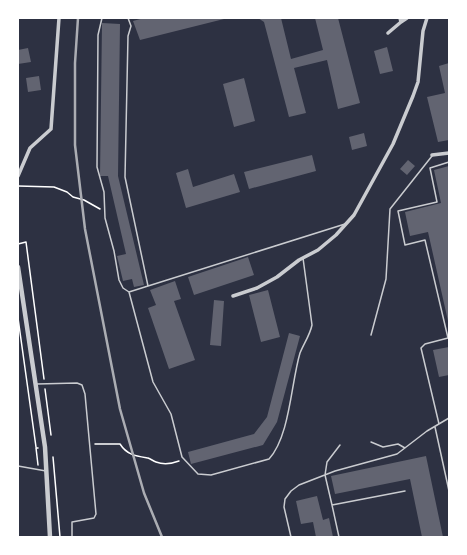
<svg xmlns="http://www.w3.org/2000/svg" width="467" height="555" font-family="'IBM Plex Sans',sans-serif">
<rect width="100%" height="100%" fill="#2d3142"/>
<path fill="#626471" d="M144,18h79l1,1 -84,21 -7,-19z
M258,18h23l10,41 32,-9 -8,-32h23l22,85 -22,6 -11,-49 -33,8 12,45 -17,4 -25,-95z
M102,23l18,1 -2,152 26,109 -10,2 -2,-8 -9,2 -6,-25 9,-2 -18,-78h-8z
M387,47l6,24 -13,3 -6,-23z
M28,48l3,14 -13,2v-14z
M449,63v77l-11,2 -11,-45 18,-4 -6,-27z
M39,76l2,14 -13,2 -2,-14z
M244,78l11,43 -21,6 -11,-43z
M364,133l3,13 -15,4 -3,-13z
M312,155l4,16 -67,18 -5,-17z
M408,160l7,6 -8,9 -7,-6z
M449,166v155h-1l-20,-89 -18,4 -5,-24 36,-9 -7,-33z
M188,169l5,18 41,-13 6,18 -54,16 -10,-35z
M248,257l6,18 -60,20 -6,-18z
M175,281l6,18 -7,2 21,59 -26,9 -21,-61 8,-3 -6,-15z
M268,290l12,47 -19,5 -12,-47z
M214,300l10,1 -3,45 -11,-1z
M289,333l11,3 -23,86 -14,23 -72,19 -3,-12 66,-18 13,-17z
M449,347v28l-10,2 -6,-27z
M426,456l17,81h-21l-12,-58 -75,15 -4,-18z
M317,496l6,24 6,-2 4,19h-17l-3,-15 -12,2 -5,-23z"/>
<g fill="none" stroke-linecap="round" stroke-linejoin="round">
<path stroke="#fff" stroke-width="1.5" d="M18,186l36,1 13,5 6,5 11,3 16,9
M18,244l8,-2 18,137
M18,318l18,129
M45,389l6,46
M95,444h25c7,11 16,12 28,14 3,1 5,3 8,4 8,3 15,2 23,-1
M53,457l7,80
M38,465l-2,-17h2"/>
<path stroke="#caccd0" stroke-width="1.5" d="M102,18l-4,17 -1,132 7,25 1,26 9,33 5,29 4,8 6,4 24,90 18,32 11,43 16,17 13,1 58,-16c21,-23 22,-76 31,-106 4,-10 10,-18 12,-28l-9,-67
M128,18l3,8 -3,10 -3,141 23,109
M129,292l216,-68
M371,335l15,-56 4,-70 42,-53
M37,384l40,-1 5,2 3,9 11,120 -2,4 -22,4v15
M439,424l-18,-76 4,-4 23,-6 -23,-98 -20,5 -7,-34 39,-9 -7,-34 19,-6
M435,427l14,64
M371,442l12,5 15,-3 7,4
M18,466l28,5
M332,505l-7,-30 2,-13 13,-17
M291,537l-7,-30 1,-8 6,-8 8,-6 36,-14 62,-17 30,-23 22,-13
M339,537l-7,-32 73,-14"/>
<path stroke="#caccd0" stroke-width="3.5" d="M400,18l1,4 6,-4
M388,33l13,-11
M432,155l17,-2
M18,176l12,-28 21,-19 8,-111
M233,296l24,-8 20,-11 22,-17 19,-10 18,-15 18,-20 39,-71 20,-48 5,-14 5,-51 4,-13"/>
<path stroke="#caccd0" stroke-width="4.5" d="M18,267l27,180 5,90"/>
<path stroke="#abadb3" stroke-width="2.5" d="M78,18l-3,45v82l10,84 35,180 24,84 18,44"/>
</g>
<rect width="467" height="555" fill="none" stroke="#ffffff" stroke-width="38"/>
</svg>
